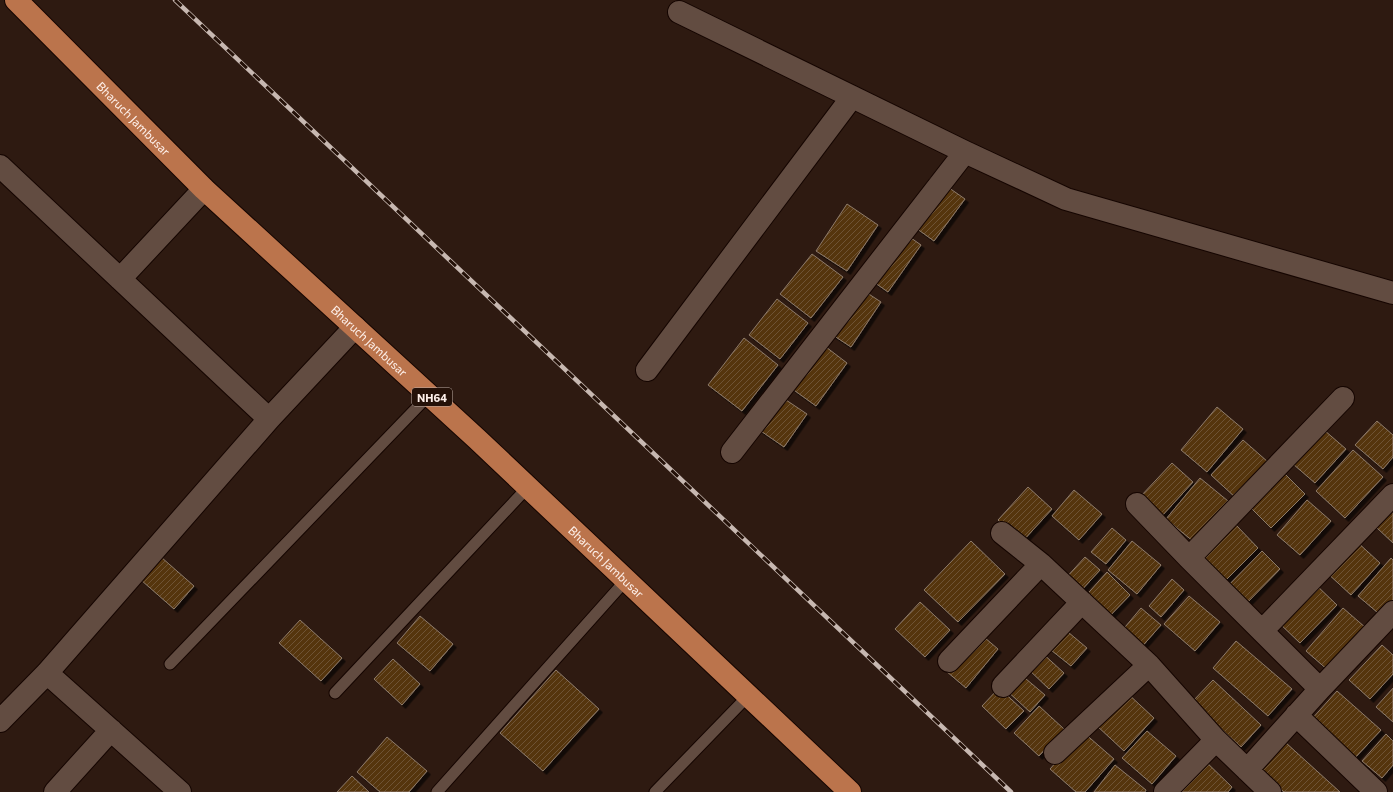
<svg xmlns="http://www.w3.org/2000/svg" width="1393" height="792" font-family="Commissioner,sans-serif">
<defs>
<pattern id="building-hatch" width="6" height="6" patternUnits="userSpaceOnUse"><rect width="6" height="6" fill="#543411"/><path d="M-1 1l2-2M0 6l6-6M5 7l2-2" fill="none" stroke="#6e5234"/></pattern>
<filter id="shadow"><feDropShadow dx="3.5" dy="3.5" stdDeviation="0" flood-color="#0009"/></filter>
</defs>
<rect width="100%" height="100%" fill="#2e1a11"/>
<path fill="url(#building-hatch)" stroke="#8e7b69" filter="url(#shadow)" d="M932,176l33,23 -31,42 -32,-23z
M847,204l31,21 -31,46 -31,-20z
M894,226l27,19 -33,47 -27,-19z
M812,254l31,23 -32,41 -31,-24z
M852,283l29,19 -30,45 -29,-19z
M777,299l31,24 -28,36 -31,-24z
M744,338l34,27 -36,46 -34,-26z
M822,344l25,19 -31,43 -25,-18z
M780,396l27,18 -23,33 -26,-18z
M1217,407l26,22 -36,43 -26,-22z
M1377,421l16,14v22l-10,12 -28,-24z
M1324,430l22,19 -31,34 -22,-19z
M1243,440l25,22 -32,36 -25,-23z
M1353,450l30,27 -38,41 -29,-27z
M1172,463l21,19 -32,35 -21,-20z
M1283,472l22,22 -34,34 -22,-22z
M1200,478l28,23 -34,41 -28,-23z
M1028,487l24,22 -30,33 -24,-22z
M1074,490l28,24 -23,26 -27,-24z
M1307,500l24,21 -31,34 -23,-20z
M1393,508v35l-17,-16z
M1236,525l22,23 -35,35 -23,-23z
M1112,528l14,12 -20,24 -15,-12z
M1355,540l25,23 -29,32 -26,-24z
M971,541l34,33 -47,48 -34,-32z
M1132,541l29,24 -24,29 -29,-24z
M1262,551l18,18 -38,39 -18,-18z
M161,557l33,29 -20,23 -33,-29z
M1085,557l15,13 -21,23 -15,-13z
M1391,558l2,2v47l-9,11 -26,-22z
M1107,572l23,23 -25,26 -23,-21z
M1172,579l12,11 -23,27 -12,-11z
M1314,583l23,22 -37,38 -23,-22z
M1189,596l31,26 -25,29 -31,-27z
M920,602l30,28 -25,27 -30,-28z
M1141,608l20,17 -22,25 -19,-17z
M1343,608l23,20 -37,43 -23,-20z
M420,616l33,28 -23,27 -33,-28z
M300,620l42,38 -21,23 -42,-38z
M1062,627l25,21 -16,18 -25,-20z
M978,632l20,17 -32,39 -20,-17z
M1236,641l56,48 -24,27 -55,-48z
M1382,645l11,10v19l-23,25 -21,-19z
M1040,651l24,22 -15,16 -23,-22z
M393,659l27,25 -18,21 -28,-26z
M556,670l43,39 -56,62 -43,-38z
M1019,673l26,22 -15,17 -25,-23z
M1213,680l48,45 -20,22 -49,-45z
M999,688l25,23 -18,18 -24,-23z
M1393,688v34l-17,-15z
M1337,691l44,39 -27,29 -44,-38z
M1126,692l28,26 -30,33 -28,-26z
M1039,706l25,23 -25,27 -25,-23z
M1147,731l29,25 -24,28 -30,-26z
M1083,732l31,27 -29,33h-9l-26,-23z
M1386,734l7,7v24l-11,13 -20,-17z
M387,737l40,34 -18,21h-29l-23,-20z
M1285,742l55,50h-56l-25,-22z
M1202,758l30,29 -4,5h-58z
M1115,765l31,25 -1,2h-51z
M352,776l17,16h-32z"/>
<g fill="none" stroke-linecap="round" stroke-linejoin="round">
<defs>
<path id="service" d="M170,664l259,-269
M335,693l193,-206
M437,792l189,-212
M655,792l93,-96"/>
<path id="minor" d="M679,12l286,140 101,47 327,94
M0,166l269,253
M120,279l84,-90
M647,370l205,-273
M732,452l233,-300
M1137,504l52,54 131,131
M1002,533l39,31 108,101 67,75 54,52
M1189,558l154,-160
M1262,631l131,-136
M949,661l92,-97
M47,673l133,119
M1003,686l79,-84
M1296,715l80,77
M0,721l47,-48 222,-254 86,-92
M1055,753l94,-88
M1247,770l73,-81 73,-77
M55,792l56,-62
M1165,792l51,-52"/>
<g id="trunk">
<path id="s1" d="M16,0l188,189 273,250 373,353"/>
</g>
</defs>
<use href="#service" stroke="#150501" stroke-width="13"/>
<use href="#minor" stroke="#150501" stroke-width="24"/>
<use href="#trunk" stroke="#150501" stroke-width="24"/>
<use href="#service" stroke="#624c41" stroke-width="11"/>
<use href="#minor" stroke="#624c41" stroke-width="22"/>
<use href="#trunk" stroke="#bb744c" stroke-width="22"/>
<defs>
<path id="rail" d="M175,0l836,792"/>
</defs>
<use href="#rail" stroke="#c7b8b1" stroke-width="4.5"/>
<use href="#rail" stroke="#241108" stroke-width="3" stroke-dasharray="9" stroke-linecap="butt"/>
</g>
<g text-anchor="middle" dominant-baseline="central" stroke-width="4" stroke-linejoin="round" paint-order="stroke">
<rect fill="#241108" stroke="#bdada6" stroke-width="1" x="412" y="388" width="40" height="18" rx="3"/>
<g font-size="11" font-weight="bold" fill="#fef0ea">
<text x="432" y="397">NH64</text>
</g>
<g font-size="12" fill="#fef0ea" stroke="#241108">
<text stroke="none"><textPath href="#s1" startOffset="167">Bharuch Jambusar</textPath></text>
<text stroke="none"><textPath href="#s1" startOffset="491">Bharuch Jambusar</textPath></text>
<text stroke="none"><textPath href="#s1" startOffset="815">Bharuch Jambusar</textPath></text>
</g>
</g>
</svg>
